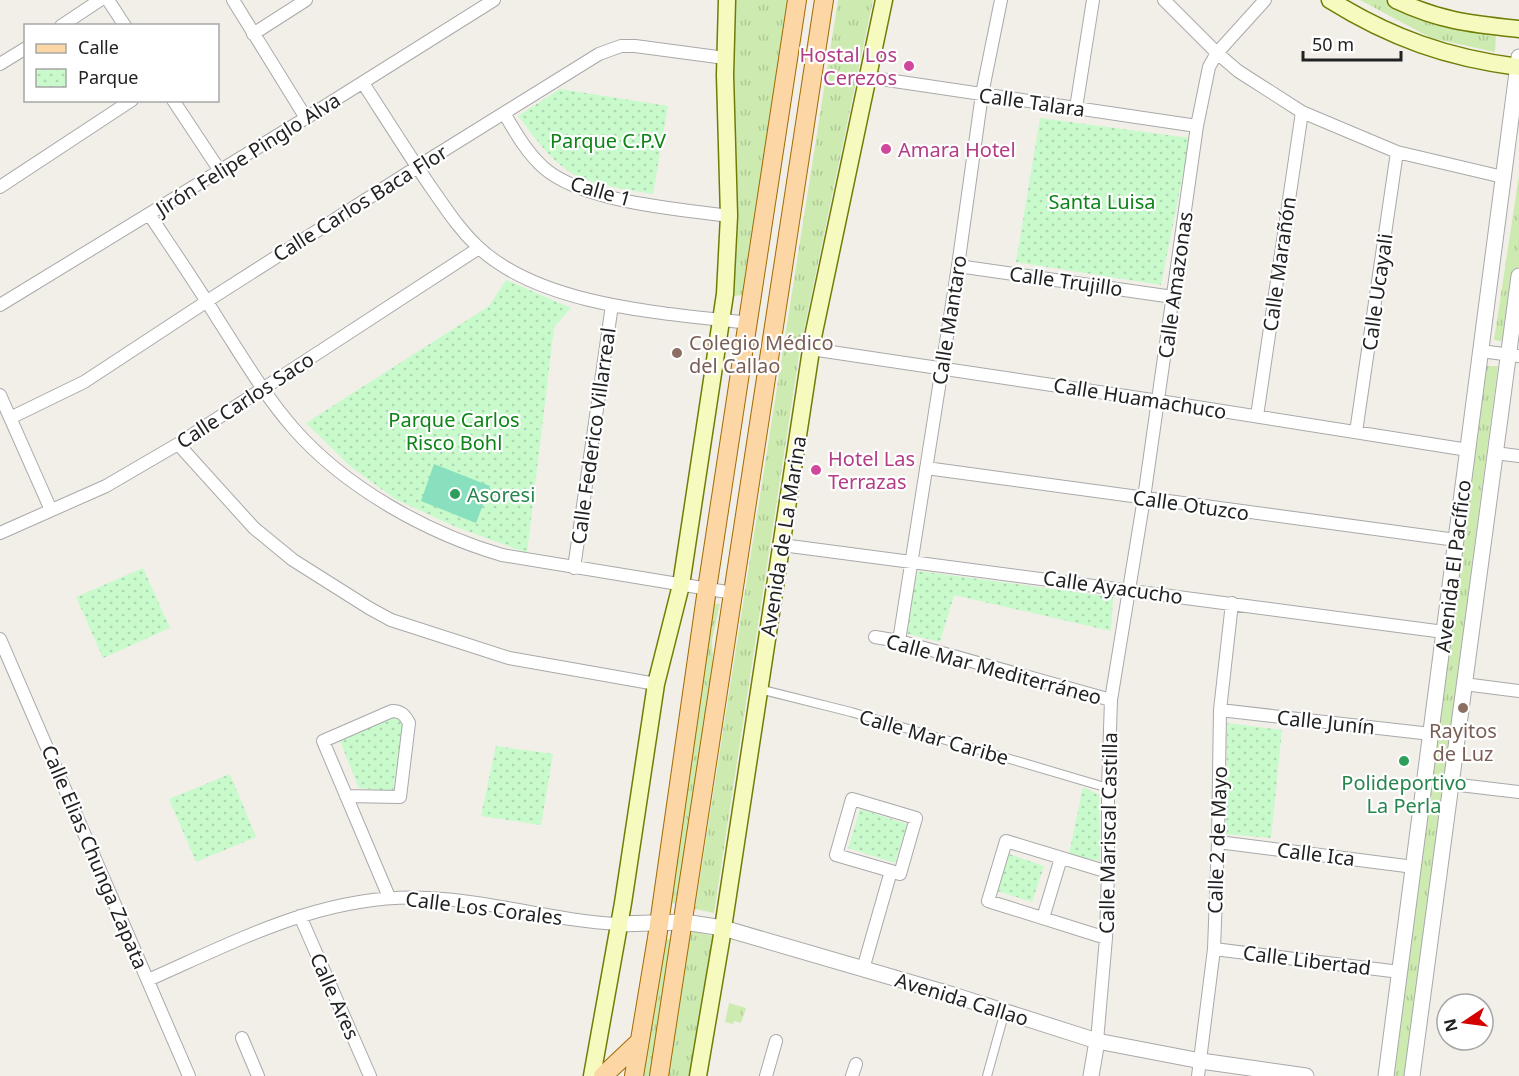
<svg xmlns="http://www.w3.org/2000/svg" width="1519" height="1076" font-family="'Noto Sans',sans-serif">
<defs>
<pattern id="grass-tufts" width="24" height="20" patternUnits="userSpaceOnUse" patternTransform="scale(1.5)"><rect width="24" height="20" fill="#cdebb0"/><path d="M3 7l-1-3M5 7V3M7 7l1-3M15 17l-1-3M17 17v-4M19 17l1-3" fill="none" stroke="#b0c997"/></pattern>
<pattern id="park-dots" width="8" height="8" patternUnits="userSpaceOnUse" patternTransform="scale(1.5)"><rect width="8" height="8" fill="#c8facc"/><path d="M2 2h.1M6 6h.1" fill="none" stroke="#acd6af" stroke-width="1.8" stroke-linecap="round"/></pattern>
</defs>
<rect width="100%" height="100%" fill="#f2efe9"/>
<path fill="url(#grass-tufts)" d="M736,0h52l-43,295 -12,1 -1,-239z
M838,0h35l-73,349 -86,564 -19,-4z
M1360,0h28l71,27 37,8 -1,17 -64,-14z
M1519,175v90l-11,77 -14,-2z
M1482,366h16l-93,710h-16z
M712,603l8,1 -8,36 1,30 -32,233 -14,1z
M691,931l22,5 -23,140h-22z
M662,939h14l-22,137h-13z
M729,1003l17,5 -5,15 -7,-2 -1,3 -8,-2z"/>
<path fill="url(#park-dots)" d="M560,89l108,17 -15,88c-22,-4 -48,-7 -69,-15 -29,-11 -47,-39 -66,-63z
M1040,118l150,20 -29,147 -145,-23z
M506,280l65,28 -17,19 -27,226 -71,-26 -61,-28 -45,-33 -44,-43 183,-117z
M143,568l27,60 -67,30 -27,-61z
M918,571l195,26 -2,34 -157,-36 -14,47 -36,-9z
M395,716l9,6 -11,69 -34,-3 -19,-47z
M1227,723l55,7 -11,108 -45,-4z
M496,746l57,8 -12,71 -60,-9z
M230,774l26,63 -60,25 -27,-63z
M1083,787l16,8 1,66 -31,-7z
M860,809l47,15 -12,39 -47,-15z
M1009,854l35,12 -12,36 -35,-11z"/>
<path fill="#88e0be" d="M434,464l56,22 -14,37 -55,-22z"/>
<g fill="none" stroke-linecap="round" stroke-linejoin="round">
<defs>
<path id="pedestrian" d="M759,689l92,23 257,76
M987,1076l18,-65"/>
<path id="minor" d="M108,0l17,26
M233,0l73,118
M1164,0l53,53 21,18 64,41 95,40 106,25
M61,26l39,-26
M253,34l53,-34
M0,64l26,-16
M867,77l330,49
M363,83c22,34 44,69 67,103 15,21 28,42 47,60 64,61 188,67 272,77
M173,100l47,71
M1076,108l17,-108
M504,113c11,19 23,40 40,55 39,34 134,41 185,48
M0,187l132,-87
M149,214c24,36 48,71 70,107 24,37 46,75 75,108 52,59 133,104 208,126l231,38
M958,266l215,31
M0,305l306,-187 188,-118
M811,349l348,52 309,49
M1481,351l38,5
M0,395l51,115
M1257,416l45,-304
M10,418l74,-36 131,-86 202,-129 182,-113 22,-8h14l90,12
M1356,432l41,-280
M178,444l76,84 39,32 76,48 22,12 118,38 147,26
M1495,453l24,3
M926,468l530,72
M0,533l106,-47 72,-42 301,-196
M782,545l662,87
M574,568l38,-263
M875,637l24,4 212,59
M0,639l189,437
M899,641l59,-375 24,-172 19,-94
M1464,684l55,7
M1220,710l211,24
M1451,784l68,8
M346,796l54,1 9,-74c-4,-8 -8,-12 -17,-12l-69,30 66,156
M1218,842l196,25
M300,916l70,160
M1043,918l18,-60
M1106,938l-118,-37 18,-60 102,31
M1214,949l186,23
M863,969l28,-98 9,3 16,-56 -64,-19 -16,56 55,16
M148,980c91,-40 179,-88 281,-82 64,3 126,23 190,26
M242,1038l16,38
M1097,1041l9,-103 2,-66v-84l3,-88 33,-202 53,-372 12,-59 8,-14 48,-53
M766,1076l10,-35
M852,1076l4,-12
M1198,1076l16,-127 4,-107 2,-132 12,-107"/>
<path id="tertiary" d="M619,924l65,-2 39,6 230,67 144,46 104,20 105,15
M1091,1076l6,-35
M1386,1076l133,-1019
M1412,1076l107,-800"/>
<path id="secondary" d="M1330,0c61,38 118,58 189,67
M1396,0c44,21 76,24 123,29
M592,1076l31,-173 33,-219 25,-99 44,-291 4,-78 -4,-141 2,-75
M698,1076l23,-135 92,-604 71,-337"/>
<path id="primary" d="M603,1076l37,-35
M634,1076l23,-138 50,-349 90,-589
M659,1076l165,-1076"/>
</defs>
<use href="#pedestrian" stroke="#a9a9a9" stroke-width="10"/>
<use href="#minor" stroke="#a9a9a9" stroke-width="14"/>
<use href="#tertiary" stroke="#a9a9a9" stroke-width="17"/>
<use href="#secondary" stroke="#707d05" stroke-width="19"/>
<use href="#primary" stroke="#a06b00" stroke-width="20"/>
<use href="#pedestrian" stroke="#fff" stroke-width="8"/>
<use href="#minor" stroke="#fff" stroke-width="12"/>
<use href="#tertiary" stroke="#fff" stroke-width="15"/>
<use href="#secondary" stroke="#f7fabf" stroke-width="16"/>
<use href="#primary" stroke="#fcd6a4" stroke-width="18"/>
</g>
<g fill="#d1479c" stroke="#fff" stroke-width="2">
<circle cx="909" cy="66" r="6"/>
<circle cx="886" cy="149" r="6"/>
<circle cx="816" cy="470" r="6"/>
</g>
<g fill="#8d6e63" stroke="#fff" stroke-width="2">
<circle cx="677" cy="353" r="6"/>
<circle cx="1463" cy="708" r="6"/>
</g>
<g fill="#2e9e5b" stroke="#fff" stroke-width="2">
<circle cx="455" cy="494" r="6"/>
<circle cx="1404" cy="761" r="6"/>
</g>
<g text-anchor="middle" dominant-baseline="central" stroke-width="4.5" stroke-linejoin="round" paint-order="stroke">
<g font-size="20" fill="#b23c85" stroke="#fff" text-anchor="start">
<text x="897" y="54" text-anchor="end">Hostal Los<tspan x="897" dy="23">Cerezos</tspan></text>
<text x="898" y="149">Amara Hotel</text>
<text x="828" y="458">Hotel Las<tspan x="828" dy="23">Terrazas</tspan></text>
</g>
<g font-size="20" fill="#222" stroke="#fff">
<text transform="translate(1032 102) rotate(8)">Calle Talara</text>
<text transform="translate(248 154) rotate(-32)">Jirón Felipe Pinglo Alva</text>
<text transform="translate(601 191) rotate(16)">Calle 1</text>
<text transform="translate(360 203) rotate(-32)">Calle Carlos Baca Flor</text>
<text transform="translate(1279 264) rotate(-82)">Calle Marañón</text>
<text transform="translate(1066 281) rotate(8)">Calle Trujillo</text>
<text transform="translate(1175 285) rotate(-82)">Calle Amazonas</text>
<text transform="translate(1377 292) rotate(-82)">Calle Ucayali</text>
<text transform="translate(949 320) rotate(-81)">Calle Mantaro</text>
<text transform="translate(1140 398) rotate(9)">Calle Huamachuco</text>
<text transform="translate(245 400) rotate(-33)">Calle Carlos Saco</text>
<text transform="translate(593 436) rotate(-82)">Calle Federico Villarreal</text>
<text transform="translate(1191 505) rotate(8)">Calle Otuzco</text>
<text transform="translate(783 536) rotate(-81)">Avenida de La Marina</text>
<text transform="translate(1453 566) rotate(-83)">Avenida El Pacífico</text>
<text transform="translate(1113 587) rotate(8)">Calle Ayacucho</text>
<text transform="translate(994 669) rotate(15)">Calle Mar Mediterráneo</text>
<text transform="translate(1326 722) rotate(6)">Calle Junín</text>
<text transform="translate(934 737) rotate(16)">Calle Mar Caribe</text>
<text transform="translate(1108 833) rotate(-89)">Calle Mariscal Castilla</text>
<text transform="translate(1217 840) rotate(-88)">Calle 2 de Mayo</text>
<text transform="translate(1316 854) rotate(7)">Calle Ica</text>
<text transform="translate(95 857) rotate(67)">Calle Elias Chunga Zapata</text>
<text transform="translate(484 908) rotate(7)">Calle Los Corales</text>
<text transform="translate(1307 960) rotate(7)">Calle Libertad</text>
<text transform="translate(335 996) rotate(66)">Calle Ares</text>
<text transform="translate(962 999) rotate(17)">Avenida Callao</text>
</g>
<g font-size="20" fill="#0c8416" stroke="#fff">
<text x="608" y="140">Parque C.P.V</text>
<text x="1102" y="201">Santa Luisa</text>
<text x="454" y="419">Parque Carlos<tspan x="454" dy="23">Risco Bohl</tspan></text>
</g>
<g font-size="20" fill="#785e54" stroke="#fff" text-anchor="start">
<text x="689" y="342">Colegio Médico<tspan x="689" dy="23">del Callao</tspan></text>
<text x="1463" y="730" text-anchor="middle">Rayitos<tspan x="1463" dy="23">de Luz</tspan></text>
</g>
<g font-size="20" fill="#27864d" stroke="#fff" text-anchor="start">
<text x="467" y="494">Asoresi</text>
<text x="1404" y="782" text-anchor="middle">Polideportivo<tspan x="1404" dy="23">La Perla</tspan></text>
</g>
</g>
<rect x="24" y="24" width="195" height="78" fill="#ffffff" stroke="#a7a7a7" stroke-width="1.5"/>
<rect x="36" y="44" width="30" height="9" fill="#fcd6a4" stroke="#a7a7a7" stroke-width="1.5"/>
<text x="78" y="54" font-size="18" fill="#222222">Calle</text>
<rect x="36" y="69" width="30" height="18" fill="url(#park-dots)" stroke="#a7a7a7" stroke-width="1.5"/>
<text x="78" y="84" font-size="18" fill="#222222">Parque</text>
<g transform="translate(1465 1022) rotate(257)"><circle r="28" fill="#ffffff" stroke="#a7a7a7" stroke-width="1.5"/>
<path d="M0-4.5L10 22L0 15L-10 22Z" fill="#d40000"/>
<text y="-9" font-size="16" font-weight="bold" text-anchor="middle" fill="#222222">N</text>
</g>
<path d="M1303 51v9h98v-9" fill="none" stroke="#222222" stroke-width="3"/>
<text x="1312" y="51" font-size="18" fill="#222222" stroke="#ffffff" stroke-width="4.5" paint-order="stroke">50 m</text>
</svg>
